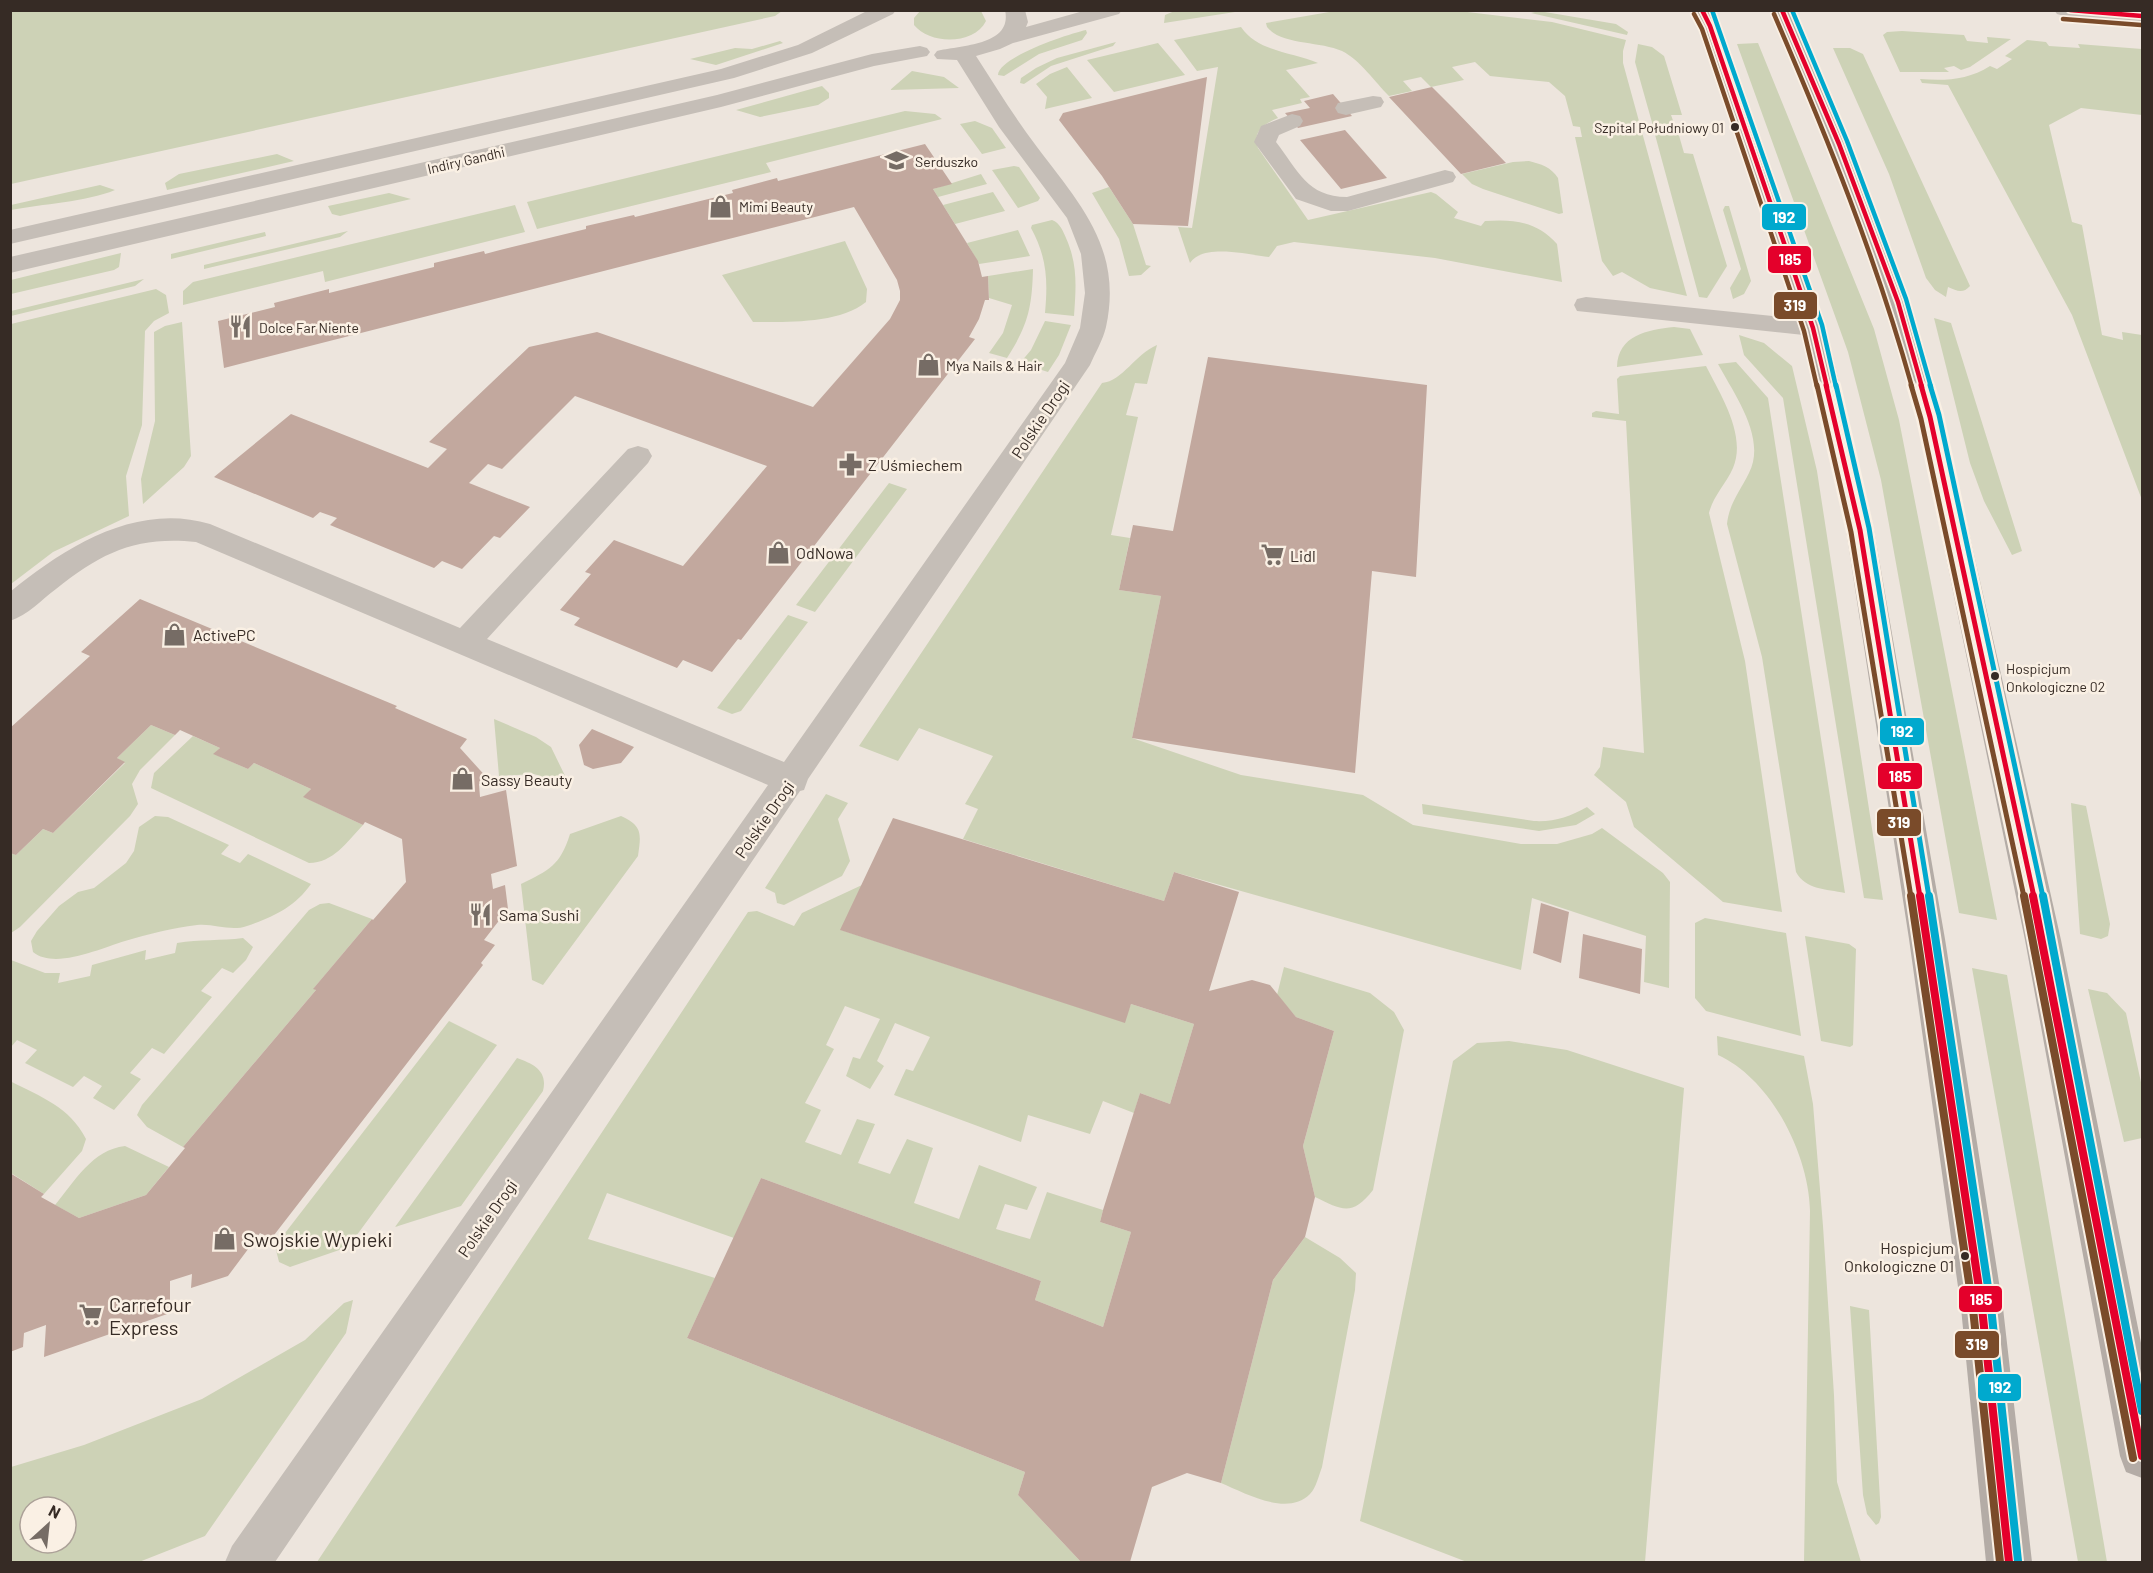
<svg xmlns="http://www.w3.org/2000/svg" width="2153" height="1573" font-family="Barlow,sans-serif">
<rect width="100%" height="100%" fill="#ede5dd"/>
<path fill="#cdd2b6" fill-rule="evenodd" d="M1177,10h58v2l-71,11 1,-8z
M10,11l1,-1 771,1 -7,5 -764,168z
M981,11l5,10c-12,24 -56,24 -72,4v-7l6,-7z
M1335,11h124l93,11 74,18 -3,11v12l64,233 -37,-8 -28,-16 -9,4 -11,-15 -27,-124h7l-2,-10 -7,-1 -8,-30 -16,-14 -59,-6 -15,-14 -23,5 12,13 -33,7 -10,-10 -18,4 9,10 -23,5c-14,-14 -29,-36 -47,-45 -22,-10 -61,-6 -75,-24l-1,-4z
M1539,11l77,13 12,8 -1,3 -96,-22z
M1241,27c17,25 51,25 77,36l-32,7 24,27 -10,2 2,4 -30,7 6,8c-14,6 -26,13 -20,30l50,72 123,-28 5,2 22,18 -4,6 27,8 4,-5c28,-2 52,0 72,23l5,38 -127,-24 -141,-16 -17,4 -8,11c-20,-2 -66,-14 -79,6l-12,-36 14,1 26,-161 -21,4 -23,-31z
M1086,30l1,3 -5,7 -43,14 -35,22 -6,-1c1,-18 70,-41 88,-45z
M1902,31l62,4 3,6 21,2 -1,-6 24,2 -41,28 -9,3 -7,-4 -10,2 5,4h-49l-17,-37 4,-3z
M2027,40l19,2 3,4 31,2 -2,-4 64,5v66l-61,-7 -32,17 23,97 10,3 20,110 21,5 -1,-8 20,3v165l-70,-185 -124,-230 -26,-2 -2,-4c25,2 48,1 70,-13l7,3 15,-10 -7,-3z
M780,41l3,2 -67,22 -26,-6 45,-11 17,1z
M1116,42l-3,4 -62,20 -27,18 -4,-1 1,-5 15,-10 21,-10z
M1158,43l27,32 -71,17 -27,-32z
M1758,43l116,286 25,91 98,500 -38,-7 -78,-433 -33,-128 -111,-308z
M1638,44l14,3 12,9 18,59h-11l4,11h-22l-18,-64z
M1833,48h17l13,6 107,232c-7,8 -13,5 -22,1l-2,10 -11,-7 -9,-12 -37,-104z
M1067,67l25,31 -47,11 2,-12 -11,-13 14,-10z
M912,71l32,6 15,11 -69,2z
M822,86l7,7v5l-11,7 -58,12 -24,-7z
M905,111l30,3 7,5 -176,44 5,9 -234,57 -10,-27z
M975,121l17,7 14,20 -24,6 -22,-30z
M1654,131l24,1 6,21 9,1 34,112 -20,32 -8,-1z
M277,154l17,7 -127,29 -2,-7 14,-9z
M1529,161c12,3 22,6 29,17l5,35 -4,1 -76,-25 -11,-5 -10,-10 51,-12z
M1014,166l5,1 21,31 -2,3 -20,7 -26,-38z
M981,174l6,10 -49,13 -5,-8z
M100,185l15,5c-29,12 -73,14 -104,20v-5z
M1109,187l24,37 13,41 5,1 -10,9 -12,1 -10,-37 -27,-46z
M993,192l12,19 -50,13 -12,-19z
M389,193l22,6 -71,17 -8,-2 -4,-8z
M515,205l10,27 -200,50 -2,-11 -140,34v-14l10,-9z
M1725,206h4l22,75 -7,13 -11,5 -3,-11 11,-19 -18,-59z
M1052,220c8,3 11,11 14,18 12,27 10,49 8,78l-29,-3c3,-32 2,-56 -14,-85l1,-3z
M1018,230l12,26 -51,8 -12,-21z
M348,231l-8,6 -136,32v-4z
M265,232l1,4 -95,23v-5z
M845,241l22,48 -1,13c-27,22 -80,20 -113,20l-31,-47z
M121,253l-2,14 -5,3 -103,24v-14z
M1033,269c-1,39 -5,56 -26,89l-18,-5 14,-20 9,-28 -23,-7 -1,-22z
M144,279l-9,7 -124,30v-5z
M156,289l10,6 3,18 -15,8 -9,10 -3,94 -16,51 3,40 -76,36 -42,32v-260z
M1934,318l17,5 71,228 -10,4 -28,-54 -14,-38z
M1045,321l26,4 -12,30 -11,17 -28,-9 11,-13z
M182,322l9,134 -7,11 -41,37 -2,-25 14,-58 -1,-89 11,-6z
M1674,327l16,2 13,26 -86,12c1,-32 30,-37 57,-40z
M1739,335l25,8 28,23 25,105 66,429 -19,-2 -81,-500 -39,-43z
M1157,345l-10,39 -12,-1 -9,32 12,2 -27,118 19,3 -11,52 42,6 -29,142 109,37 122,20 50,30 108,19h36l35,-10 10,-6 61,45 7,9 -1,106 -25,-6 2,-46 -114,-38 -11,72 -347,-98 -10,29 -201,-62 15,-30 -13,-5 28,-48 -74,-28 -21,33 -39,-15 243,-363c21,-2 33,-29 55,-38z
M1736,362l32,36 77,495c-19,-4 -39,-3 -49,-21l-34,-215 -35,-133c2,-20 13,-33 22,-51 18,-35 -15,-79 -31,-109z
M1706,366c14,28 41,69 27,102 -7,16 -20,28 -24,45l36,148 37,251 -59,-10 -89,-75 -8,-25 -32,-27 6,-8 3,-20 41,6 -18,-332 -34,-4v-4l4,-2 23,3 -2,-35 3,-3z
M889,483l18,6 -92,123 -19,-7z
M788,615l20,7 -67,89 -9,3 -15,-6z
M494,719l42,18 15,10 19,39 -36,-12 -35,2z
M151,725l24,10 -35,35 -8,14 6,20 -8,12 -110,111 -9,6v-80l5,2 27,-26 10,4 72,-70 -8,-5z
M193,736l27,12 -6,6 34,15 6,-6 57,26 -7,8 59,28c-16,17 -30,38 -54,38l-158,-75 3,-15z
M826,794l22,9 -10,16 12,42 -8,15 -58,29 -7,-2 -2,-10 -10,-5z
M2071,803l15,3 24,118 -2,12 -7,3 -21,-5z
M1422,804l112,17c21,1 35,-4 53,-14l8,7 -19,11 -37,6 -116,-17z
M155,816l13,1 61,28 -8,9 19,9 8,-9 63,30c-16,23 -38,33 -64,42 -17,6 -33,-3 -50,-1 -24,3 -49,9 -72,16 -24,7 -70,29 -92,11l-2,-11 6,-10 22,-25 19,-14 16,-4 32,-25 8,-12 5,-24z
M621,816c22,10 20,18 17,40l-95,129 -11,-5 -11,-96c28,-14 39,-18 49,-50z
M862,885l-21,45 283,92 7,-18 63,20 -24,80 -30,-11 -6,20 -31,-12 -13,33 -62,-19 -7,27 -127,-47 12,-26 7,2 17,-34 -35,-14 -18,38 7,5 -14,23 -24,-13 7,-19 7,2 20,-40 -35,-13 -19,39 8,4 -29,54 16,7 -16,32 36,13 16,-36 18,5 -17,39 32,11 17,-35 26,9 -19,55 45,16 20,-54 58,22 -10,23 -22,-6 -9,25 34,10 17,-47 56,18 -3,12 31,10 -28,95 -68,-27 6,-19 -280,-103 -27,60 -127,-45 -19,46 127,39 -28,60 338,134 -7,23 63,67h-764l431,-650 9,-1 37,15 8,-13z
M329,903l43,16 -58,69 2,2 -133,157 -36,-20 -10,-12 5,-10 167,-195 11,-6z
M1705,918l81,15 15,103 -95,-25 -11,-13v-75z
M1805,936l44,8 7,5 -3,96 -3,2 -29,-6z
M243,938l10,9 -7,13 -13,13 -11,-5 -21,23 11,6 -48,57 -12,-6 -22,25 11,6 -27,31 -21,-12 9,-12 -18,-10 -11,11 -48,-24 12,-13 -20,-10 -6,7v-87l34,13h15l-2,10 32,-7 2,-11 54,-15 -1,10 30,-7 2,-10c23,-4 44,-2 66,-5z
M1284,967l86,26 24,19 10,18 -31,160c-21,27 -31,20 -58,7l-12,-51 31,-115 -38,-14 -19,-22z
M1972,968l35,7 100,587h-29z
M2088,989l19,4 19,20 16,74v51l-18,4z
M449,1021l48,24 -149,202 -58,20 -11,-5 -4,-16z
M1717,1036l87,20 9,48 10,122 11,169 3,87 24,80h-57l6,-351c-1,-57 -39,-132 -92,-156z
M1509,1041l58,9 117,38 -39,474h-178l-107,-41 93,-460 24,-18z
M517,1058c17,6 31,13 26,33l-82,115 -66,21z
M10,1081c31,16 60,26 76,58l-4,12 -38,43 -33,-21z
M125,1146l44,21 -23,28 -67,23 -24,-13c20,-24 37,-55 70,-59z
M1305,1237l35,21 16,15 -1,17 -33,177c-3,8 -6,21 -12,27 -23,23 -65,-1 -89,-11l52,-203z
M353,1300l-7,33 -141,203 -66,26h-128v-95l73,-22 118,-46 103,-59 39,-37zM30,1507h36v36h-36z
M1850,1306l19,4 12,207 -2,6 -3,2 -9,-11 -4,-19z"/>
<path fill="#c2a89e" d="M1207,77l-19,149 -55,-2 -31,-48 -43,-56 4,-7z
M1432,87l21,21 53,55 -45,11 -72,-77z
M1333,94l19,22 -54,12 -13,-15 25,-5 -6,-7z
M1345,130l42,48 -46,11 -41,-49z
M925,144l27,40 -19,5 45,72 4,16 6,-1 1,24h-4l-6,19 -10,18 6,2 -234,301 -3,-1 -26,33 -29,-12 -6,8 -103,-43 6,-7 -20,-8 31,-36 -6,-2 29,-32 69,26 84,-100 -192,-70 -73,73 -14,-5 -19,19 61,24 -30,31 -6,-2 -32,33 -20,-8 -8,7 -104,-43 7,-7 -17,-6 -7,6 -99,-41 77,-63 137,54 19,-19 -18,-7 100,-95 68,-15 216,75 77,-88 10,-19v-9l-3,-11 -43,-73 -630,161 -6,-47 57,-14 -1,-4 55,-14v4l105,-26v-4l50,-12 1,3 15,-4 86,-21v-3l48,-11 1,2 98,-24 -1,-3 45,-12 1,3z
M1208,357l219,28 -11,192 -44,-6 -17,202 -223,-35 29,-142 -42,-6 14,-65 40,6z
M140,599l257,107 -2,2 72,31 -7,9 29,32 1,2 -11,2 1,13 26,-7 11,76 -26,8 2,15 12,-4 3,24 -24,31 11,5 -14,18 2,2 -212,274 -11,-6 -32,43 -37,12 1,-14 -22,7v32l-126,44 2,-32 -22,8 -1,14 -13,5v-179l34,21 -3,3 38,21 67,-23 39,-47 -2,-1 133,-157 -3,-1 59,-70 1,1 33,-38 -4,-43 -37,-17 -2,3 -60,-28 8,-8 -57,-26 -6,6 -35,-15 7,-6 -40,-18 -5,5 -24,-10 -34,33 8,4 -72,71 -10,-4 -27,26 -6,-2v-125l80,-72 -9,-4z
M592,729l42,18 -13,16 -28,6 -9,-4 -5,-20z
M893,818l271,83 10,-29 65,20 -30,99 43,-11 18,5 26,32 38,14 -31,115 12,51 -10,40 -32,43 -52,203 -34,-10 -35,14 -22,75h-49l-63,-67 7,-23 -338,-134 74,-160 280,103 -6,19 68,27 28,-95 -31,-10 3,-12 37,-117 30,11 24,-80 -63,-20 -6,19 -285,-93z
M1541,903l28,9 -8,51 -28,-10z
M1583,934l59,15 -2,45 -61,-16z"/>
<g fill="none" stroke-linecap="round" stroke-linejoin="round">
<path fill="#c5beb7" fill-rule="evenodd" d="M869,10h27l-3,4 -81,39 -78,25 -724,166v-14l711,-161 77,-24z
M1005,10h20l3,12 -2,5 61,-17h35l-3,4 -106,29 -13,6 -24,7c20,31 39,62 61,91 43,57 86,102 69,180 -3,13 -11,26 -16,38l-282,414 -4,11 -4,1 -525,771h-50l7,-16 536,-761 -572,-243c-59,-6 -94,10 -140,47 -15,11 -28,26 -46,32v-29c55,-45 126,-90 200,-68l250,104 168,-179 10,-3 10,3 4,7 -4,7 -161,176 297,123 281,-399 15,-35 5,-35 -4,-39 -14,-36 -68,-91 -42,-67 -20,-1 -3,-4 3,-4c23,-6 76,-5 68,-41z
M2054,10h88v12l-78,-6 -7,-2z
M920,46l7,2 3,4 -3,4 -53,10 -153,41 -711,166v-16l707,-162 155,-41z
M1373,96l8,1 3,5 -3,5 -35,8 -8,-2 -3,-5 3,-5z
M1292,114l8,2 3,5 -3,5 -21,9 -3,7c22,28 31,55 71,55l98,-27 8,2 3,5 -3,5 -105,29h-17l-35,-12 -42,-57 7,-16z
M1586,297l227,23 9,2 4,6 -4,6 -9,2 -236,-25 -3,-6 3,-6z"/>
<path fill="#b4aca6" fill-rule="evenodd" d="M1692,10h20l8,16 106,302 48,202 71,409 58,369 29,254h-46l-25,-254 -52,-369 -63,-409 -46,-202 -100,-302z
M1772,10h20l58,134 60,158 33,115 118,523 81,408v130l-16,-6 -6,-16 -95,-516 -108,-523 -31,-115 -58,-158z"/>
<defs>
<path id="bus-1-far2" d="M1702,10l8,16 103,302 14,59
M1782,10l57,134 59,158 24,85
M2070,10l72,6"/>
<path id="bus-1-far1" d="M1826,385l34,145 60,367
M1921,385l9,32 104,480"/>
<path id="bus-1" d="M1920,896l62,412 27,254
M2033,896l109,560"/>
<path id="bus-2-far2" d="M1694,14l8,15 102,302 13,56
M1774,14c53,123 102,244 138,373
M2063,19l78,6"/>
<path id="bus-2-far1" d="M1817,385l34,147 60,365
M1911,385l10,34 103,478"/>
<path id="bus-2" d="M1911,896l62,413 27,253
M2024,896l109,562"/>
<path id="bus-3-far2" d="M1712,10l110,315 14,62
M1792,10l55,131 59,158 25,88"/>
<path id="bus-3-far1" d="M1836,385l33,143 60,369
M1930,385l9,30 104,482"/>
<path id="bus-3" d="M1929,896l62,411 27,254
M2043,896l99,515"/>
</defs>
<use href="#bus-1-far2" stroke="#faf0e4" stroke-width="8"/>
<use href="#bus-1-far1" stroke="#faf0e4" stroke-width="10"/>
<use href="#bus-1" stroke="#faf0e4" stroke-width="12"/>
<use href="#bus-2-far2" stroke="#faf0e4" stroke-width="8"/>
<use href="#bus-2-far1" stroke="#faf0e4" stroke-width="10"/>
<use href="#bus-2" stroke="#faf0e4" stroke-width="12"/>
<use href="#bus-3-far2" stroke="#faf0e4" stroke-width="8"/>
<use href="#bus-3-far1" stroke="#faf0e4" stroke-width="10"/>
<use href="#bus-3" stroke="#faf0e4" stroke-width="12"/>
<use href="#bus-1-far2" stroke="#e4002b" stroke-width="4.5"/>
<use href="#bus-1-far1" stroke="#e4002b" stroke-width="5"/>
<use href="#bus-1" stroke="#e4002b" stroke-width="8"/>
<use href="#bus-2-far2" stroke="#7a4b2a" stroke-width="4.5"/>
<use href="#bus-2-far1" stroke="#7a4b2a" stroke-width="5"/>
<use href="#bus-2" stroke="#7a4b2a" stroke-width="8"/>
<use href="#bus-3-far2" stroke="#00a9ce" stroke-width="4.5"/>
<use href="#bus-3-far1" stroke="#00a9ce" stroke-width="5"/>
<use href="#bus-3" stroke="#00a9ce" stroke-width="8"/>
</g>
<defs>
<symbol id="school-bare" viewBox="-9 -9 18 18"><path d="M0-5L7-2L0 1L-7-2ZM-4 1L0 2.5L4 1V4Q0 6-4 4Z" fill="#766c65" stroke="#faf0e4" stroke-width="2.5" paint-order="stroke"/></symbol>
<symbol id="shop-bare" viewBox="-9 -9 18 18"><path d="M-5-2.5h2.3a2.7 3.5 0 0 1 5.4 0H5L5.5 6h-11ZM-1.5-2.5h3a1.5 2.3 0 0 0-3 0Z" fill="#766c65" stroke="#faf0e4" stroke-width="2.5" paint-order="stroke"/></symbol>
<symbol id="restaurant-bare" viewBox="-9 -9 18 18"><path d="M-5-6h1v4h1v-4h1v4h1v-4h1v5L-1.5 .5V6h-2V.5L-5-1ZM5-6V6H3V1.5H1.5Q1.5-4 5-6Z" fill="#766c65" stroke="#faf0e4" stroke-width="2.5" paint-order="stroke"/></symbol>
<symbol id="pharmacy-bare" viewBox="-9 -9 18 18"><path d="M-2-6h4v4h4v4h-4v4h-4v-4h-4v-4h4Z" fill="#766c65" stroke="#faf0e4" stroke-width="2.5" paint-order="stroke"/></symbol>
<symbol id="supermarket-bare" viewBox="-9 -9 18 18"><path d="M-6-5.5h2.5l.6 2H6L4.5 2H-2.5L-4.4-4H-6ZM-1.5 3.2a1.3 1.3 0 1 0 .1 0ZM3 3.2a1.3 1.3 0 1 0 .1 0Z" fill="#766c65" stroke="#faf0e4" stroke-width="2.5" paint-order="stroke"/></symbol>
</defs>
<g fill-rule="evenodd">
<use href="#school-bare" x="880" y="144" width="33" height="33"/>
<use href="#shop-bare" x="704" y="190" width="33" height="33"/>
<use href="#restaurant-bare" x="224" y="310" width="33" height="33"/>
<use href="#shop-bare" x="912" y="348" width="33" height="33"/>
<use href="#pharmacy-bare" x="834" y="448" width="33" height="33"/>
<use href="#shop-bare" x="762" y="536" width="33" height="33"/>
<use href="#supermarket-bare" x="1256" y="538" width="33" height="33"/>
<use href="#shop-bare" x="158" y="618" width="33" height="33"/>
<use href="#shop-bare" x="446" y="762" width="33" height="33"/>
<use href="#restaurant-bare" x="464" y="898" width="33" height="33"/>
<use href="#shop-bare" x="208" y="1222" width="33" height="33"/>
<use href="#supermarket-bare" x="74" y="1298" width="33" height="33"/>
</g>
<g fill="#362b25" stroke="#faf0e4" stroke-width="2">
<circle cx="1735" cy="127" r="5"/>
<circle cx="1995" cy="676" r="5"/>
<circle cx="1965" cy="1256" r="5"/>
</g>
<g text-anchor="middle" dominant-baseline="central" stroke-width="5" stroke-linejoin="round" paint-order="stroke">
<g font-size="14" fill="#362b25" stroke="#faf0e4" text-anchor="end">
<text x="1724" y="127">Szpital Południowy 01</text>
<text x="2006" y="668" text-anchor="start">Hospicjum<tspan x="2006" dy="18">Onkologiczne 02</tspan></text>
</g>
<g font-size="14" fill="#362b25" stroke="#faf0e4">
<text transform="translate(466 160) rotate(-13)">Indiry Gandhi</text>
</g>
<g font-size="14" fill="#362b25" stroke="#faf0e4" text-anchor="start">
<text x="915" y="161">Serduszko</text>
<text x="739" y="206">Mimi Beauty</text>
<text x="259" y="327">Dolce Far Niente</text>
<text x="946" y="365">Mya Nails &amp; Hair</text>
</g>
<g font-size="16" fill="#362b25" stroke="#faf0e4">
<text transform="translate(1040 419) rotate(-56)">Polskie Drogi</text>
<text transform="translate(764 819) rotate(-55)">Polskie Drogi</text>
<text transform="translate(487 1218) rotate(-55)">Polskie Drogi</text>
</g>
<g font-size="16" fill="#362b25" stroke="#faf0e4" text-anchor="start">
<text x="868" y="464">Z Uśmiechem</text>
<text x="796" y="552">OdNowa</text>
<text x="1290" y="555">Lidl</text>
<text x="193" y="634">ActivePC</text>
<text x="481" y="779">Sassy Beauty</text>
<text x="499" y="914">Sama Sushi</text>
</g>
<g font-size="16" fill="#362b25" stroke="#faf0e4" text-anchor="end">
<text x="1954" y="1247">Hospicjum<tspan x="1954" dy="18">Onkologiczne 01</tspan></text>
</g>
<g font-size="20" fill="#362b25" stroke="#faf0e4" text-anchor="start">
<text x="243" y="1239">Swojskie Wypieki</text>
<text x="109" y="1304">Carrefour<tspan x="109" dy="23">Express</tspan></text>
</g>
</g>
<g stroke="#faf0e4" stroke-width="2">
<rect x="1761" y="203" width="46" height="28" rx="6" fill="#00a9ce"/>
<rect x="1767" y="245" width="45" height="29" rx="6" fill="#e4002b"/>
<rect x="1773" y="291" width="45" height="29" rx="6" fill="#7a4b2a"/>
<rect x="1879" y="717" width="46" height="29" rx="6" fill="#00a9ce"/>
<rect x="1877" y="762" width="46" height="28" rx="6" fill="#e4002b"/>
<rect x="1876" y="808" width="46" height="29" rx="6" fill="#7a4b2a"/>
<rect x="1958" y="1285" width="45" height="28" rx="6" fill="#e4002b"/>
<rect x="1954" y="1330" width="46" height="29" rx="6" fill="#7a4b2a"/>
<rect x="1977" y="1373" width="45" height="29" rx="6" fill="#00a9ce"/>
</g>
<g font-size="16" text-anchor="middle" font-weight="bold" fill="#fff">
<text x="1784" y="223">192</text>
<text x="1790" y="265">185</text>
<text x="1795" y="311">319</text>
<text x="1902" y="737">192</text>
<text x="1900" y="782">185</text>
<text x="1899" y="828">319</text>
<text x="1981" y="1305">185</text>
<text x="1977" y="1350">319</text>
<text x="2000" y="1393">192</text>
</g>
<rect width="2153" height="1573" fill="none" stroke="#362b25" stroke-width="24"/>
<g transform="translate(48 1525) rotate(27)"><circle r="28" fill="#faf0e4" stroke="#aca198" stroke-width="1.5"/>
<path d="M0-4.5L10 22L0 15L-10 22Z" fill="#766c65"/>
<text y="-9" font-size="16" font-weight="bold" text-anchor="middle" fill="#362b25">N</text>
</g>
</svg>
